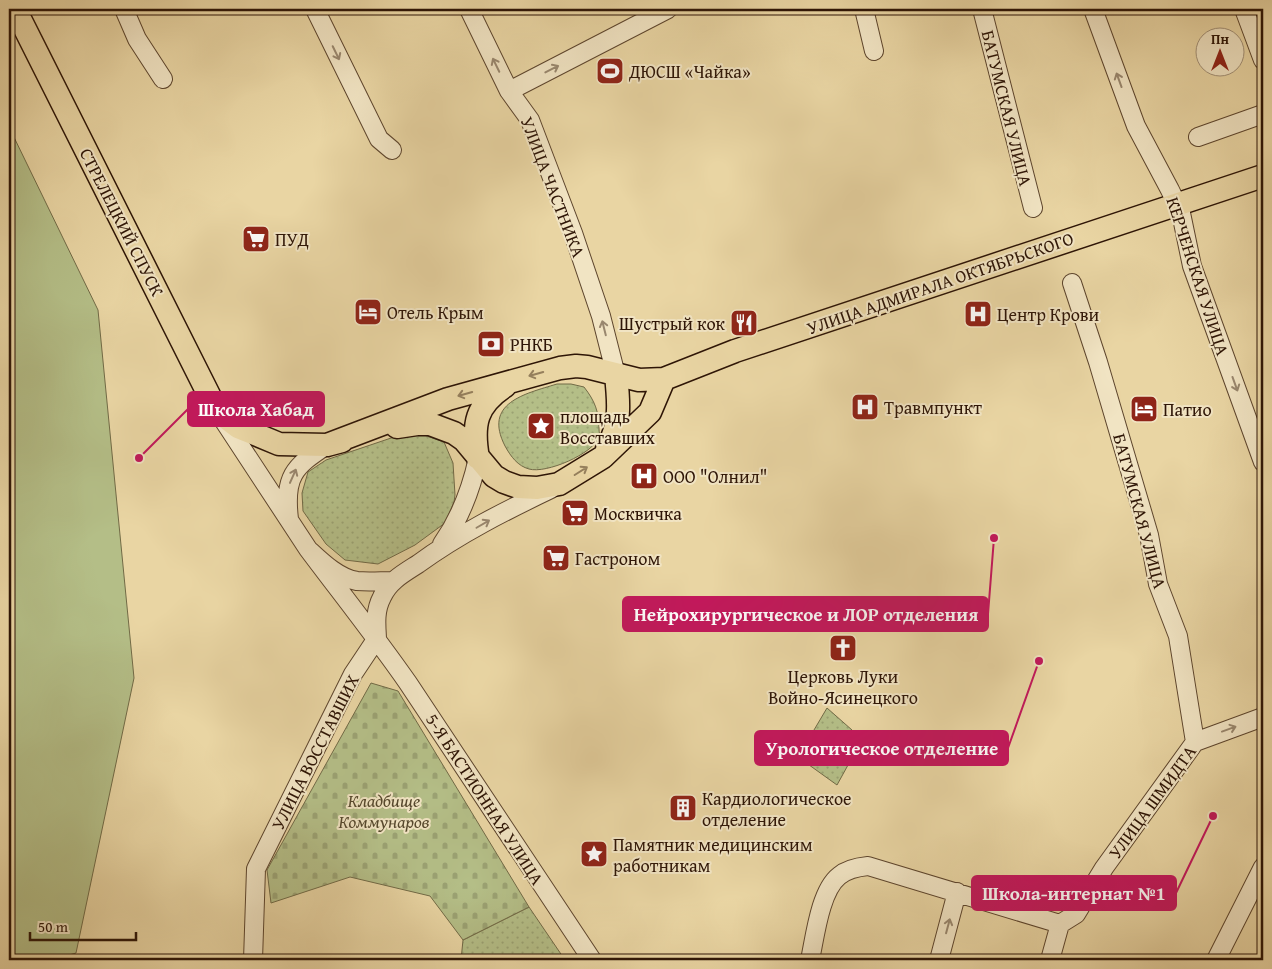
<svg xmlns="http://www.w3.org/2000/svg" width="1272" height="969" font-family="'Gentium Book Plus',serif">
<defs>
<pattern id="grass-dots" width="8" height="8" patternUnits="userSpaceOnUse" patternTransform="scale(1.25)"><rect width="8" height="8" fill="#b4be87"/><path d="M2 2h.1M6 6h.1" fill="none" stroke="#9ba273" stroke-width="1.8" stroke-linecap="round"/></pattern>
<pattern id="cemetery-stones" width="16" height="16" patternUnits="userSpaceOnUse" patternTransform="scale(1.25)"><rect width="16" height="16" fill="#b4be87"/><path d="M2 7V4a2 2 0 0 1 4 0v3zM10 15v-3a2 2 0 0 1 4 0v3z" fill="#9ba273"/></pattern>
</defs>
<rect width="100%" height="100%" fill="#e9d5a3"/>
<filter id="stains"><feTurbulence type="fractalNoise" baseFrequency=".004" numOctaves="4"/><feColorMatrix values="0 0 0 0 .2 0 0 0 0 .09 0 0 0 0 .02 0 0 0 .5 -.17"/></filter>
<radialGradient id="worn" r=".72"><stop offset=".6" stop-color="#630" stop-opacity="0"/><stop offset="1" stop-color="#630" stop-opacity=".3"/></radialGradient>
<path fill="url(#grass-dots)" stroke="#716a46" d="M557,384h14l13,3c11,14 15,25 15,42 0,3 1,5 0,8 -6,17 -53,37 -70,32 -11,-3 -18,-12 -24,-23 -22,-43 19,-52 52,-62z
M418,433l26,9 9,21 2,32 -1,7 -9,21 -30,22 -37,19 -33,-4 -19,-16 -23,-33 -1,-18 6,-21 18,-12 74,-25z
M827,708l25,22v6l-6,11 7,5v4l-16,29 -39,-28z
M529,907l36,53h-104l2,-20z"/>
<path fill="url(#cemetery-stones)" stroke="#716a46" d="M371,683l27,8 131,216 -66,33 -33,-44 -80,-19 -79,26 -4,-33z"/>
<path fill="#b4be87" stroke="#716a46" d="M9,127l89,183 36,368 -58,275 -24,7h-43z"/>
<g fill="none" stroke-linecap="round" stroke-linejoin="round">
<defs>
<path id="minor" d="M124,9l13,30 26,40
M315,9l64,130 13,11
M469,9l40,82 21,29 43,113 28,83 15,59
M864,9l10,42
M982,9l51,199
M1093,9l43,117 34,64 11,23 11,53 71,196
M1244,9l19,51
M509,91l159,-82
M1198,137l65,-23
M1072,283l26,79 51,173 9,49 20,52 17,106
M222,418l86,131c13,12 30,29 49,32 12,1 24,0 36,0
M289,519c-5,-42 4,-52 38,-74
M442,544c19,-27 29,-54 36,-86
M308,549c33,44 68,88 100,134l184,277
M377,638c-1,-15 -2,-28 5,-41 7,-16 22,-24 36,-33 41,-30 87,-53 133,-75
M1060,924l16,-10 28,-46 91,-126 68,-25
M253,960l3,-91 97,-195 24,-36
M810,960c5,-23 10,-69 29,-84 8,-7 19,-9 29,-10l192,58
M939,960l18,-68
M1050,960l10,-36
M1216,960l47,-93"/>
<path id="major" d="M15,9l202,402 21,16 41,17 48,1 15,-4
M397,427l20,-3h13l24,9 10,7 30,36 10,6 14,5 19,1 22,-4 44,-27 47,-45 14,-33
M327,445l121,-46 112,-31 16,-2 11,1 52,13 25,-1 71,-28 528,-175
M607,449c14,-26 12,-46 9,-74
M478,458c-6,-34 -2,-53 27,-72"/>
</defs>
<use href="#minor" stroke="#5d452d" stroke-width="20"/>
<use href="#major" stroke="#2e1506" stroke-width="25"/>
<use href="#minor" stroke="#f1e4c3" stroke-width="18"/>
<use href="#major" stroke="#e9d5a3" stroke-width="22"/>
</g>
<defs><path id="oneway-shaft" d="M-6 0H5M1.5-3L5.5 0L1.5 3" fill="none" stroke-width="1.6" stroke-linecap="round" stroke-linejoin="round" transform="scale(1.25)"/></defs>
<g stroke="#99876e">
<use href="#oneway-shaft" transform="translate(336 53) rotate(64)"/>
<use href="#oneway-shaft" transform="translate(496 65) rotate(-116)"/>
<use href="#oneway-shaft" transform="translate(552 69) rotate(-27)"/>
<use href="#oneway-shaft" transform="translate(1119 80) rotate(-110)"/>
<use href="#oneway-shaft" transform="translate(604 328) rotate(-104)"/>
<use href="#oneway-shaft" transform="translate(1235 384) rotate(70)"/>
<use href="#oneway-shaft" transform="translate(293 476) rotate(-66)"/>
<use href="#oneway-shaft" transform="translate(483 524) rotate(-30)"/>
<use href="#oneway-shaft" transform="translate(1229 729) rotate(-20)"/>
<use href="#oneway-shaft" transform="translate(948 926) rotate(-75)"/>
</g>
<g stroke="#957f5c">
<use href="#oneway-shaft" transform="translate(536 374) rotate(164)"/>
<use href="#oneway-shaft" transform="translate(465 394) rotate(164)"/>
<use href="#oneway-shaft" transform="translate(581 471) rotate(-32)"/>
</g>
<defs>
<symbol id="stadium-square" viewBox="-11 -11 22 22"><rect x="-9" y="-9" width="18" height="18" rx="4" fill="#8f2418" stroke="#f1e4c3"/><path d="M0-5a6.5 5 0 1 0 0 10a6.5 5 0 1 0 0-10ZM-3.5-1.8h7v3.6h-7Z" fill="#fff"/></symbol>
<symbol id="supermarket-square" viewBox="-11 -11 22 22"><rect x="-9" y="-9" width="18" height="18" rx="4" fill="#8f2418" stroke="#f1e4c3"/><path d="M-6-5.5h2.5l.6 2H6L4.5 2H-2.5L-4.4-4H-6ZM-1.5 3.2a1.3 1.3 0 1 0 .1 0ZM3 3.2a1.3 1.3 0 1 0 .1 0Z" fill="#fff"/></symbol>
<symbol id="hotel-square" viewBox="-11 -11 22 22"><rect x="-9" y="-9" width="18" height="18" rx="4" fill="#8f2418" stroke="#f1e4c3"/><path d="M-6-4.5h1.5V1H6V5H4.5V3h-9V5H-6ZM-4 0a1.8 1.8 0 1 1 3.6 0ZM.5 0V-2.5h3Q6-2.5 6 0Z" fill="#fff"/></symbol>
<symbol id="hospital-square" viewBox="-11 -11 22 22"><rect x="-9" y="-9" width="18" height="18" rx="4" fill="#8f2418" stroke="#f1e4c3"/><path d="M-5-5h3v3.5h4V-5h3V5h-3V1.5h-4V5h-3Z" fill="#fff"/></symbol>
<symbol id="restaurant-square" viewBox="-11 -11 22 22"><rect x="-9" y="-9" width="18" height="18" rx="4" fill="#8f2418" stroke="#f1e4c3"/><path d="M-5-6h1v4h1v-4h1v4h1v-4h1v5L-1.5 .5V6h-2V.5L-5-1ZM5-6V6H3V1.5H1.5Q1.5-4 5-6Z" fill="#fff"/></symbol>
<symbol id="bank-square" viewBox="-11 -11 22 22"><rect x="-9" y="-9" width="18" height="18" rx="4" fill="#8f2418" stroke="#f1e4c3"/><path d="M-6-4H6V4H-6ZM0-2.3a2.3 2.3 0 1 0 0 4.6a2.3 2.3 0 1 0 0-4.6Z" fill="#fff"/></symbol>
<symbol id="sight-square" viewBox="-11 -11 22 22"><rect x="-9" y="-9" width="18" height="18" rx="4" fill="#8f2418" stroke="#f1e4c3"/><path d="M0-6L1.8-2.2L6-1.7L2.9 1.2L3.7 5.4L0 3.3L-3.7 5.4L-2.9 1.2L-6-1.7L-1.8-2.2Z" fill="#fff"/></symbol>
<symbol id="church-square" viewBox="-11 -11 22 22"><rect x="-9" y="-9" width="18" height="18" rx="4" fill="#8f2418" stroke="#f1e4c3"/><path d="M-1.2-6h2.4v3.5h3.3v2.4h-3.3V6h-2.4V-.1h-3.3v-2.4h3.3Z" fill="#fff"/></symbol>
<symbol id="building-square" viewBox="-11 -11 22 22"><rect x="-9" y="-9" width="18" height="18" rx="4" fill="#8f2418" stroke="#f1e4c3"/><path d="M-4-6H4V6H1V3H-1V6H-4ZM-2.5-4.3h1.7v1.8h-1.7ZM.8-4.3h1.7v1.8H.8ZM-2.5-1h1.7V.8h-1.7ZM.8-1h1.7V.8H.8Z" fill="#fff"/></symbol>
</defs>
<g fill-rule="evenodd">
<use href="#stadium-square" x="594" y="55" width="32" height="32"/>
<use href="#supermarket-square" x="240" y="223" width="32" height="32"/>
<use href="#hotel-square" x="352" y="296" width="32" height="32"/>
<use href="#hospital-square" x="962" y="298" width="32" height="32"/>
<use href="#restaurant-square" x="728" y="307" width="32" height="32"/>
<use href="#bank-square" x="475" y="328" width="32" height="32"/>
<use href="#hospital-square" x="849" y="391" width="32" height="32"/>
<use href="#hotel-square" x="1128" y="393" width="32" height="32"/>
<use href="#sight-square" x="525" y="410" width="32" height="32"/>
<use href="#hospital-square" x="628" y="460" width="32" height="32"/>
<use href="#supermarket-square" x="559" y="497" width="32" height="32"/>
<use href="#supermarket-square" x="540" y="542" width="32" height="32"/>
<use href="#church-square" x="827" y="632" width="32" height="32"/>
<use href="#building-square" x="667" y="792" width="32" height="32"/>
<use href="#sight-square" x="578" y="838" width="32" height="32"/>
</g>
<g text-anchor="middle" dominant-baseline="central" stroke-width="4" stroke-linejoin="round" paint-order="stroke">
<g font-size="18" fill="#2e1506" stroke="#f1e4c3" text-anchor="start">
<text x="629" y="71">ДЮСШ «Чайка»</text>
<text x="275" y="239">ПУД</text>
<text x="387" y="312">Отель Крым</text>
<text x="997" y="314">Центр Крови</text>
<text x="725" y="323" text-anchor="end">Шустрый кок</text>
<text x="510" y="344">РНКБ</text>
<text x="884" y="407">Травмпункт</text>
<text x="1163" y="409">Патио</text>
<text x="560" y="416">площадь<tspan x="560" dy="21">Восставших</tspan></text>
<text x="663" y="476">ООО "Олнил"</text>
<text x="594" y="513">Москвичка</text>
<text x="575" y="558">Гастроном</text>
<text x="843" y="676" text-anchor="middle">Церковь Луки<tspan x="843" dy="21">Войно-Ясинецкого</tspan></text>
<text x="702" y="798">Кардиологическое<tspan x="702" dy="21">отделение</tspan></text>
<text x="613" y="844">Памятник медицинским<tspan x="613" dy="21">работникам</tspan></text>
</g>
<g font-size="18" fill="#2e1506" stroke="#f1e4c3">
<text transform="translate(1007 108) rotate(76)">БАТУМСКАЯ УЛИЦА</text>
<text transform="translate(553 187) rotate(69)">УЛИЦА ЧАСТНИКА</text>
<text transform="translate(122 222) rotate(63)">СТРЕЛЕЦКИЙ СПУСК</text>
<text transform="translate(1198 276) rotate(72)">КЕРЧЕНСКАЯ УЛИЦА</text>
<text transform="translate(940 283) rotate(-19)">УЛИЦА АДМИРАЛА ОКТЯБРЬСКОГО</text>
<text transform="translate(1140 511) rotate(75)">БАТУМСКАЯ УЛИЦА</text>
<text transform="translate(315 752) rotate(-63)">УЛИЦА ВОССТАВШИХ</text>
<text transform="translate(485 799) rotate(57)">5-Я БАСТИОННАЯ УЛИЦА</text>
<text transform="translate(1152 802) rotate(-54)">УЛИЦА ШМИДТА</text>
</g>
<g font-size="18" font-style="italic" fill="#56482d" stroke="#f1e4c3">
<text x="384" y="800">Кладбище<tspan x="384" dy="21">Коммунаров</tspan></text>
</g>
</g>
<path fill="none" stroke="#c2185b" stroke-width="2" d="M139 458L188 409M994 538L988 614M1039 661L1008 748M1213 816L1176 893"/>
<g fill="#c2185b" stroke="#f1e4c3" stroke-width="2">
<circle cx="139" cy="458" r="5"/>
<circle cx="994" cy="538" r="5"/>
<circle cx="1039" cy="661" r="5"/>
<circle cx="1213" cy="816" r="5"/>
</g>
<g fill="#c2185b" stroke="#c2185b" stroke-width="2">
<rect x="188" y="392" width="136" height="34" rx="5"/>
<rect x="623" y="597" width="365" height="34" rx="5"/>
<rect x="755" y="731" width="253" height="34" rx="5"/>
<rect x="972" y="876" width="204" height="34" rx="5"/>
</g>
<g font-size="19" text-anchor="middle" font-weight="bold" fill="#fff">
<text x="256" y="416">Школа Хабад</text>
<text x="806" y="621">Нейрохирургическое и ЛОР отделения</text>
<text x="882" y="755">Урологическое отделение</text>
<text x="1074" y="900">Школа-интернат №1</text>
</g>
<rect width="1272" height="969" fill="none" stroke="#e9d5a3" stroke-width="30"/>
<rect x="10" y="10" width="1252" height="949" fill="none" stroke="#2e1506" stroke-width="2.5"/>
<rect x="15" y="15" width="1242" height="939" fill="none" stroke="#2e1506"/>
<g transform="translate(1220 52)"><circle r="24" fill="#f1e4c3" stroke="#a39177"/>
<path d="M0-4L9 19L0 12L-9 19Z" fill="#8f2418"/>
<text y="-8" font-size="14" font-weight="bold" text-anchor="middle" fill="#2e1506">Пн</text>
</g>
<path d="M30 932v8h106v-8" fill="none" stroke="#2e1506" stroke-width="2.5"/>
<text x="38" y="932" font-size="15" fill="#2e1506" stroke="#f1e4c3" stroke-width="4" paint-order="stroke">50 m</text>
<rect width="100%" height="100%" filter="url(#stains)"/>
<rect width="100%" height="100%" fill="url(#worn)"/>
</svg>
